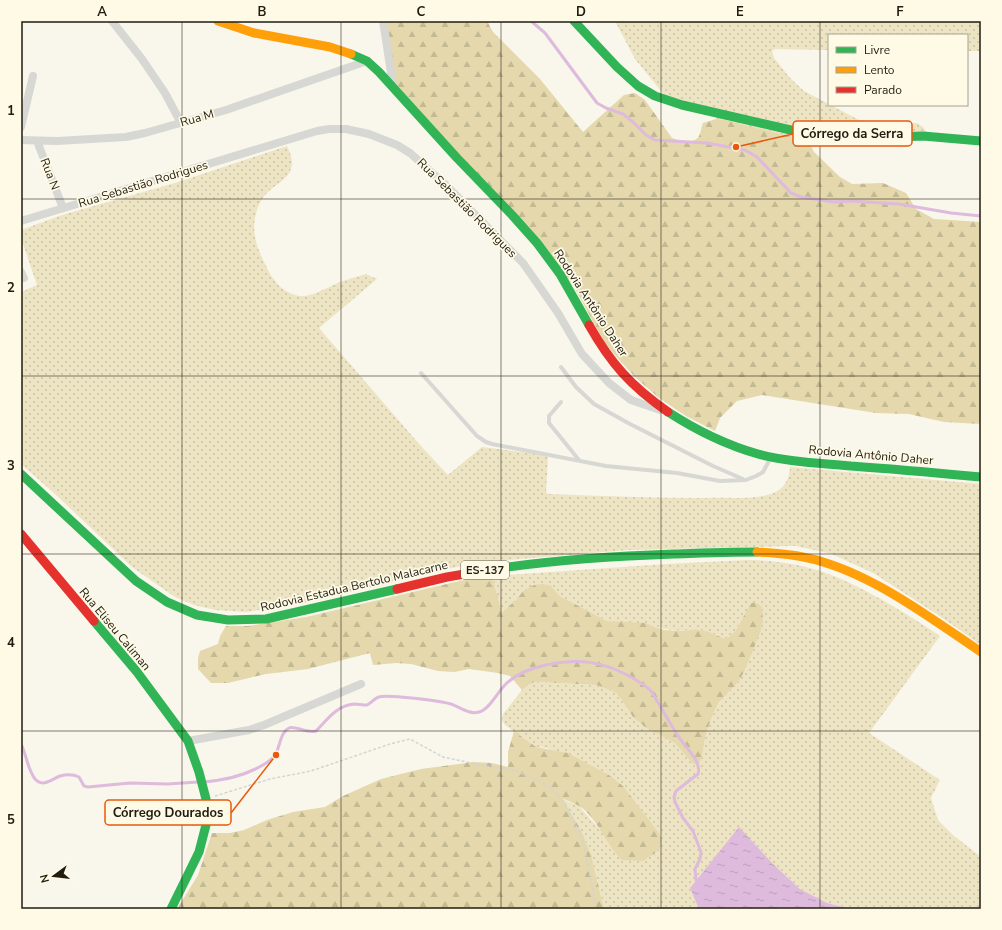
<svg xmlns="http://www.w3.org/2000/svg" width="1002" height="930" font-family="'Nunito Sans',sans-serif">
<defs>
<pattern id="grass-dots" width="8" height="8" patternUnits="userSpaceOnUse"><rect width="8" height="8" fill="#ede4c3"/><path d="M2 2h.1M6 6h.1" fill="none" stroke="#cbc3a6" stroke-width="1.8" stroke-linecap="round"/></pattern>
<pattern id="forest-firs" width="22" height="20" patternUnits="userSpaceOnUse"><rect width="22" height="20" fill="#e4d8ac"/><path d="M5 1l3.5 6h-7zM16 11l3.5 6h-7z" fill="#c3b993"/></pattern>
<pattern id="water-ripples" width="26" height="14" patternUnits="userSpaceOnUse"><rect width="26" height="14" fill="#debadd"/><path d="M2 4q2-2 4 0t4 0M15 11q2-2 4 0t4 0" fill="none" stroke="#be9fbd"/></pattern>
</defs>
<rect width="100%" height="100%" fill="#f9f6ec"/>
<path fill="url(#grass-dots)" d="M615,21h366v30h-14v-16h-138v15l-54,-1 -3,2 2,7 16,20 14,13 55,29 7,3h51l6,4 6,9 -104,4 -15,4 -16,-7 -78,-18 1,-7 -52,-16 -30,-37z
M287,146c3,7 7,15 4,23 -3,10 -16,16 -23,23 -5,4 -9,12 -11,18 -7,22 0,38 10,58 6,13 17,26 33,28 10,2 30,-10 40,-14 8,-3 17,-5 26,-8l11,5 -58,49 100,116 29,31 34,-28 64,8 2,3 -2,34 2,2c53,2 105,4 159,4 22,-1 48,3 69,-6 9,-5 14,-15 14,-25l191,17v161l-37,-26 -69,-45 -43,-20 -36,-8 -167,4 -132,11 -32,4 -162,38 -57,9 -31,-2 -21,-5 -19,-8 -43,-30 -79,-75 -32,-28v-172l16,-7 -16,-47v-8l41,-15 113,-32z
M748,560c59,1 93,16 143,45 17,10 33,20 49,31l-71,97 71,47 -9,18 7,22 15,15 28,22v52h-129l-25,-6 -27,-14 -28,-26 -59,-3 -23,28 9,21h-95l-13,-55 -9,-22 -21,-35 7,5 11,4 21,24 59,3 -50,-58 -14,-7 -48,-20 -11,-1 -31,-22 -3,-5 1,-6 19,-24 8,-6 5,-2 62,3 19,8 5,6 12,18 43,26 17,21 9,-7 4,-24 8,-21 5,-10 26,-32 5,-12 -5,-44 -9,16 -7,8 -4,1 -18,-8 -11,-2 -13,2 -19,-2 -10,-3 -47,-5 -47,-25 -9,-10 -28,5 -7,9 -14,12 -10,-36 174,-12z"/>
<path fill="url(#forest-firs)" d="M382,21h105l6,11 47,47 43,53 41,-37 11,-2 10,7 27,38c7,3 22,7 27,-2 2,-4 2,-8 4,-13l13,-4 8,1 70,17 16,7 4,8 26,25 12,7 31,-1 23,10 10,16 18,10 47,3v202l-37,-2 -35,-8 -33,-1 -114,-18 -25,6 -17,17 -5,13 -29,-15 -27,-18 -24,-21 -22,-24 -10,-13 -30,-55 -177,-201z
M492,576l10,36 14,-12 7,-9 11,-6 9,-1 8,2 9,10 47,25 38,2 19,7 19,1 13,-2 11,2 18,8 4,-2 7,-7 15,-27h6l5,4 1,15 -3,11 -15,37 -6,11 -20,21 -5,10 -8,21 -4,24 -3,7h-6l-18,-21 -30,-16 -12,-10 -12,-18 -5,-6 -19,-8 -62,-3 -5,2 -8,6 -12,-14 -12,-3 -29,-4 -15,3 -16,-1 -27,-7 -15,-1 -23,2 -3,-12 -62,16 -42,5 -38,9h-17l-13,-14v-11l2,-7 18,-7 2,-8 6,-10h22l58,-9 162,-38z
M514,731l22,16 32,6 41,22 14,11 36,47 3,7 -2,8 -4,4 -13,9 -21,-1c-15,-14 -26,-44 -43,-54 -5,-3 -12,-5 -17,-8l20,34 9,22 13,55h-178l-9,-1 -4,1h-236l21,-34 14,-42h18l14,-3 23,-10 26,-8 32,-5 18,-11 38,-17 40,-10 53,-7 18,1 16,4v-15z"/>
<path fill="url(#water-ripples)" d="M739,827l33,36 28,26 27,14 25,6h-153l-9,-21z"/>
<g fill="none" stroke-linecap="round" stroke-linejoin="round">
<path stroke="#debadd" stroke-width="3" d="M531,21l14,12 52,70 9,5 17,6 10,8 13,13 9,5 52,3 38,7 12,7 34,36 10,4 33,5 17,-1 48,3 52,9 30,3
M21,744c6,12 6,24 14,35 8,9 17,0 25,-3 7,-2 13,-2 19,1l5,9 4,1 42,-4 37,1 31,-2
M204,782c22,-2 40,-6 59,-17 4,-3 9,-5 12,-10 5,-7 5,-23 14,-27 6,-3 18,6 27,3 10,-10 21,-26 38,-27 4,0 8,1 13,1 4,-2 8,-7 12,-8 8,-3 62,4 72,7 9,3 18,11 28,8 9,-1 19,-20 25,-26 11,-12 27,-18 42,-21 33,-7 56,-4 85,12 7,4 14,8 20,14 3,4 5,9 8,13 7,12 14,25 22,36 6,9 21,22 17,34l-22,17 -2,6 1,5 8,16 10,13 8,21 -1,7 -5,10 1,11 3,1"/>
<path stroke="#d4d4d1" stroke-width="1.5" stroke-dasharray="3 2" stroke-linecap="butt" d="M215,796l55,-17 41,-8 79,-27 20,-5 33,18 42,9 28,4 26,11 12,7 14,15 18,38 14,68"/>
<path stroke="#d7d7d4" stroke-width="4" d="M561,367l15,20 18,17 36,20 83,42 30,13
M421,373l56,63 9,6 6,2 114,22 71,7 43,8 26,-1 10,-4 7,-4 7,-13
M561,402l-12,14v7l30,37"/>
<path stroke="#d7d7d4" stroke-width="8" d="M112,21l30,38 23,34 16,30
M383,21l10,65
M21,127l12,-51
M21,140l36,1 69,-4 19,-4 81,-23 141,-49
M37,141l26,67
M21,221l296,-90 12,-2h17l23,5 28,11 13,8 37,33 76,77 35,50 24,41 27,29 22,17 29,10
M21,272l3,6
M188,741l61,-11 15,-5 97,-41"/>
<path stroke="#30b455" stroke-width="9" d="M574,21l43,46 21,19 17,10 27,9 113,26 39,7 14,1 75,-3 58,5
M351,54l16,7 12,11 78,86 55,57 25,28 23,31 29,51
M668,412c28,18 58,33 90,42 30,8 62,9 93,12 43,3 87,7 130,11
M21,474l115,107 31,21 30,13 31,5 38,-1 131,-30
M494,569c60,-9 120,-13 180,-15 28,-1 55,-2 83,-2
M94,621l43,51 51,69 11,31 7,27v26l-7,27 -28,57"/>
<path stroke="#ff9f0a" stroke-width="9" d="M218,21l36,12 76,14 21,7
M757,552c22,1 45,3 66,10 56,17 109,57 158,90"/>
<path stroke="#e5322d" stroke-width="9" d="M589,325c22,39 42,61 79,87
M21,534l73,87
M397,589l50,-12 47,-8"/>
</g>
<path fill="none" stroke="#201c10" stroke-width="1" stroke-opacity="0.55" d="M182,21v888M341,21v888M501,21v888M661,21v888M820,21v888M21,199h960M21,376h960M21,554h960M21,731h960"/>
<g text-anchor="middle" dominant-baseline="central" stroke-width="3.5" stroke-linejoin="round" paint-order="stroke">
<rect fill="#fffae6" stroke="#635f50" stroke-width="1" x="461" y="561" width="48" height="18" rx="3"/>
<g font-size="11" font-weight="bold" fill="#201c10">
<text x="485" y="570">ES-137</text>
</g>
<g font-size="12" fill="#201c10" stroke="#fffae6">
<text transform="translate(197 118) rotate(-16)">Rua M</text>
<text transform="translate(50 174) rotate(69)">Rua N</text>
<text transform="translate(143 184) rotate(-17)">Rua Sebastião Rodrigues</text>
<text transform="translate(467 208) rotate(45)">Rua Sebastião Rodrigues</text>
<text transform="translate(591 303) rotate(57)">Rodovia Antônio Daher</text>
<text transform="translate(871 455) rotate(5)">Rodovia Antônio Daher</text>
<text transform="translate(354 586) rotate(-13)">Rodovia Estadua Bertolo Malacarne</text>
<text transform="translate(115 629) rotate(50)">Rua Eliseu Caliman</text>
</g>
</g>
<path fill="none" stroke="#e8590c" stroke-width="1.5" d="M736 147L793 134M276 755L231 813"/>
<g fill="#e8590c" stroke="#fffae6" stroke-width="1.5">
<circle cx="736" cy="147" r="4"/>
<circle cx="276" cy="755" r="4"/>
</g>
<g fill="#fffae6" stroke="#e8590c" stroke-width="1.5">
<rect x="793" y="121" width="119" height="25" rx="4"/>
<rect x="105" y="800" width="126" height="25" rx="4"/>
</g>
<g font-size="13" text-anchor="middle" font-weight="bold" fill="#201c10">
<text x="852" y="138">Córrego da Serra</text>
<text x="168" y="817">Córrego Dourados</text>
</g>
<rect width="1002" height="930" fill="none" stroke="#fffae6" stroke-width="44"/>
<rect x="828" y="34" width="140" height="72" fill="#fffae6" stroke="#a6a190"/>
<rect x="836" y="47" width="20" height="6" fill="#30b455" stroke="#a6a190"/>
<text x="864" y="54" font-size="12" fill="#201c10">Livre</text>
<rect x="836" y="67" width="20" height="6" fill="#ff9f0a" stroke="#a6a190"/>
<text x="864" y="74" font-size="12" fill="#201c10">Lento</text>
<rect x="836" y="87" width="20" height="6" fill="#e5322d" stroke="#a6a190"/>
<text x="864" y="94" font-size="12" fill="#201c10">Parado</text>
<g transform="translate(54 876) rotate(255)" stroke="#fffae6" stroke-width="3" paint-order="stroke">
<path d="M0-3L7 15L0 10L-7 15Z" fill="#201c10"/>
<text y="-6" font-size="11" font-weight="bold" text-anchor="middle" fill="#201c10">N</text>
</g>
<rect x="22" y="22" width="958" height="886" fill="none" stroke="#201c10" stroke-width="1.5"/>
<g font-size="13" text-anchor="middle" font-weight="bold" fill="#201c10">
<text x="102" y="16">A</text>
<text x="262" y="16">B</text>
<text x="421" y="16">C</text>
<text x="581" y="16">D</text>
<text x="740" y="16">E</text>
<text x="900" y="16">F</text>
<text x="11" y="115">1</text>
<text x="11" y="292">2</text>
<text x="11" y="470">3</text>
<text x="11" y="647">4</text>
<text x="11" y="824">5</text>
</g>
</svg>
